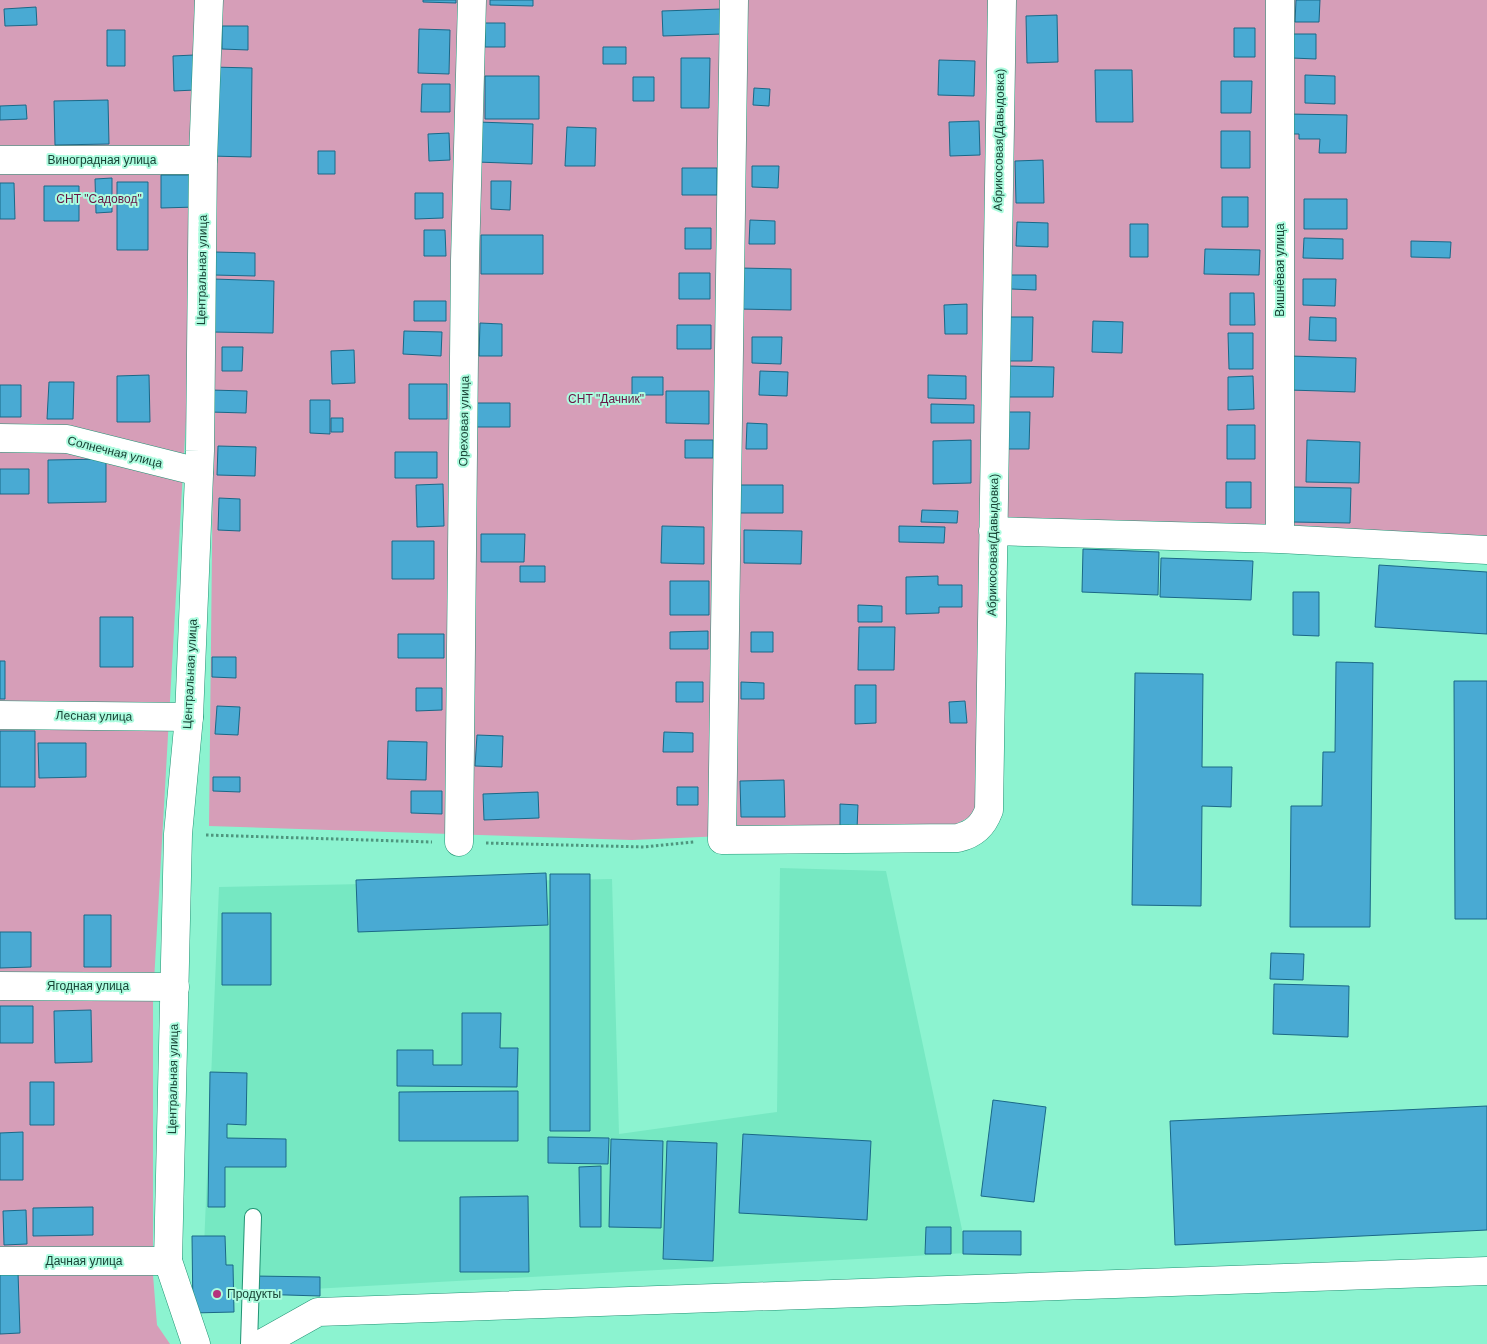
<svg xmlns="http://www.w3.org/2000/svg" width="1487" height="1344" font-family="Arial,sans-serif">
<rect width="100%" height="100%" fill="#8cf3d0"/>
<path fill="#76e8c2" d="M780,868l106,3 81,382 -765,42 17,-408 393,-8 7,255 158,-22z"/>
<path fill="#d69eb8" d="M0,0h198v208l-45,791v276l4,50 13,19h-170z
M218,0h1269v543l-504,-16 -1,269 -11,20 -18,10 -321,14 -423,-14z"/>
<path fill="#49aad3" stroke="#1a6887" d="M423,0h33v3l-33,-1z
M490,0h43v6l-43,-1z
M1296,0h24l-1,22h-24z
M36,7l1,18 -32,1 -1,-17z
M721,9l1,25 -59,2 -1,-25z
M1057,15l1,47 -31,1 -1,-47z
M485,23h20v24h-20z
M222,26h26v24l-26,-1z
M1234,28h21v29h-21z
M419,29l31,1 -1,44 -31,-1z
M107,30h18v36h-18z
M1292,34h24v25l-24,-1z
M603,47h23v17h-23z
M194,55l1,35 -21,1 -1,-35z
M681,58h29l-1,50h-28z
M939,60l36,1 -1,35 -36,-1z
M212,67l40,1 -1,89 -41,-1z
M1095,70h37l1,52h-37z
M1305,75l30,1v28l-30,-1z
M485,76h54v43h-54z
M633,77h21v24h-21z
M1221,81h31l-1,32h-30z
M422,84h28v28h-29z
M754,88l16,1 -1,17 -16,-1z
M108,100l1,44 -54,1 -1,-44z
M26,105l1,14 -27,1v-14z
M1289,114l58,1 -1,38h-27l1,-14h-21v-5h-10z
M979,121l1,34 -30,1 -1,-34z
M478,122l55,2 -1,40 -55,-2z
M567,127l29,1 -1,38h-30z
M1221,131h29v37h-29z
M449,133l1,27 -21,1 -1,-27z
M318,151h17v23h-17z
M1043,160l1,43h-28l-1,-42z
M752,166h27l-1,22 -26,-1z
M682,168h35v27h-35z
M161,175h34l1,32 -35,1z
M112,178v34l-16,1 -1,-34z
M491,181h20l-1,29 -19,-1z
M117,182h31v68h-31z
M0,183h14l1,36h-15z
M44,186h35v35h-35z
M415,193h28v25l-28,1z
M1222,197h26v30h-26z
M1304,199h43v30h-43z
M750,220l25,1v23h-26z
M1017,222l31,1v24l-32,-1z
M1130,224h18v33h-18z
M685,228h26v21h-26z
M424,230h21l1,26h-22z
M481,235h62v39h-62z
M1304,238l39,1v20l-40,-1z
M1411,241l40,1 -1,16 -39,-1z
M1205,249l55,1 -1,25 -55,-1z
M215,252l40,1v23l-41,-1z
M739,268l52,1v41l-53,-1z
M679,273h31v26h-31z
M1011,275h25v15l-25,-1z
M213,279l61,2 -1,52 -61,-1z
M1303,279h33l-1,27 -32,-1z
M1230,293h24l1,32h-25z
M414,301h32v20h-32z
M967,304v30h-22l-1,-29z
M1008,317h25l-1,44h-25z
M1310,317l26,1v23l-27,-1z
M1093,321l30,1 -1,31 -30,-1z
M480,323l22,1v32h-23z
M677,325h34v24h-34z
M404,331l38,1 -1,24 -38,-2z
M1228,333h25v36h-24z
M752,337h30l-1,27 -29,-1z
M222,347h21l-1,24h-20z
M354,350l1,33 -23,1 -1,-33z
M1290,356l66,2 -1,34 -66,-2z
M1008,366l46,1 -1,30h-46z
M760,371l28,1 -1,24 -28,-1z
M149,375l1,47h-33v-46z
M928,375l38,1v23l-38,-1z
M1253,376l1,33 -26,1v-33z
M632,377h31v18h-31z
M49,382h25l-1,37h-26z
M409,384h38v35h-38z
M0,385h21v32h-21z
M210,390l37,1 -1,22 -36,-1z
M666,391h43v33l-43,-1z
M310,400h20v34l-20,-1z
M475,403h35v24h-35z
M931,404l43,1v18h-43z
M1004,412h26l-1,37h-26z
M331,418h12v14h-12z
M747,423l20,1v25h-21z
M1227,425h28v34h-28z
M685,440h28v18h-28z
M971,440v43l-38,1v-43z
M1307,440l53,2 -1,41 -53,-1z
M218,446l38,1 -1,29 -38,-1z
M395,452h42v26h-42z
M106,459v43l-58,1v-43z
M0,469h29v25h-29z
M1226,482h25v26h-25z
M443,484l1,42 -27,1 -1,-42z
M740,485h43v28h-43z
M1293,487l58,1 -1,35 -58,-1z
M219,498l21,1v32l-22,-1z
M922,510l36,1 -1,12 -36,-1z
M662,526l42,1v37l-43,-1z
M899,526l46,1 -1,16 -45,-1z
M744,530l58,1 -1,33 -57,-1z
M481,534h44l-1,28h-43z
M392,541h42v38h-42z
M1083,549l76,3 -1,43 -76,-3z
M1161,558l92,3 -2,39 -91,-3z
M1379,565l108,7v62l-112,-7z
M520,566h25v16h-25z
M938,576v9h24v22h-23v6l-33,1v-37z
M670,581h39v34h-39z
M1293,592h26v44l-26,-1z
M858,605l24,1v16h-24z
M100,617h33v50h-33z
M859,627h36l-1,43h-36z
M708,631v18h-38v-17z
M751,632h22v20h-22z
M398,634h46v24h-46z
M212,657h24v21l-24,-1z
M0,661h5v38h-5z
M1336,662l37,1 -3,264h-80l1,-121h31l1,-54h12z
M1135,673l68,1 -1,93h30l-1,40 -29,-1 -1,100 -69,-1z
M1454,681h33v238h-32z
M676,682h27v20h-27z
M741,682l23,1v16h-23z
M855,685h21v38l-21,1z
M416,688h26v22l-26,1z
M965,701l2,22h-17l-1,-21z
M217,706l23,1 -2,28 -23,-1z
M0,731h35v56h-35z
M664,732l29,1v19h-30z
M477,735l26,1 -1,31 -27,-1z
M388,741l39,1 -1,38 -39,-1z
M38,743h48v34l-47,1z
M213,777h27v15l-27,-1z
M784,780l1,37h-44l-1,-36z
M677,787h21v18h-21z
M411,791h31v23l-31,-1z
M538,792l1,26 -55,2 -1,-26z
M840,804l18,1 -1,24 -17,-1z
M546,873l2,52 -190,7 -2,-52z
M550,874h40v257h-40z
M222,913h49v72h-49z
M84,915h27v52h-27z
M0,932h31v35l-31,1z
M1271,953l33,1 -1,26 -33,-1z
M1274,984l75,2 -1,51 -75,-3z
M0,1006h33v37h-33z
M91,1010l1,52 -37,1 -1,-52z
M462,1013h39l-1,35h18l-1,39 -120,-1v-36h36v15h29z
M210,1072l37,1 -1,52 -19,-1v14l59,1v28h-61v40h-17z
M30,1082h24v43h-24z
M518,1091v50h-119v-49z
M993,1100l53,7 -12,95 -53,-6z
M1487,1106v124l-312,15 -5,-124z
M23,1132v48h-23v-47z
M743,1134l128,7 -4,79 -128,-7z
M548,1137l61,1 -1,26 -60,-1z
M611,1139l52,2 -2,87 -52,-1z
M667,1141l50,2 -4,118 -50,-2z
M601,1166v61h-21l-1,-60z
M528,1196l1,76h-69v-75z
M93,1207v28l-60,1v-28z
M26,1210l1,34 -23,1 -1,-34z
M926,1227h25v27h-26z
M963,1231h58v24l-58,-1z
M192,1236h33l1,29h7l1,47 -41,1z
M0,1272h18l2,61 -20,1z
M254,1276l66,1v19l-67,-2z"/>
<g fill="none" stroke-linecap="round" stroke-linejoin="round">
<defs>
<path id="lane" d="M249,1344l4,-127"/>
<path id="street" d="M734,0l-12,840 236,-2c16,-4 25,-12 31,-28l13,-810
M1280,0v539
M0,160h203
M0,438l67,1 132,33
M993,531l287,8 207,11
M0,715l189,2
M459,842l6,-582 7,-260
M0,986l175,1
M0,1261h168"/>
<path id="secondary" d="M196,1344l-28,-83 10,-427 11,-117 11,-266 3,-291 6,-160
M261,1344l57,-32 1169,-41"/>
</defs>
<use href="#lane" stroke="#219374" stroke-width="18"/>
<use href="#street" stroke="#219374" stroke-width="29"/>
<use href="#secondary" stroke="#219374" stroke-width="29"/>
<path stroke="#4e967e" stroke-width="3" stroke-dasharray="2.5 2.5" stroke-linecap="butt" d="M206,835l226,7
M486,843l158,4 50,-5"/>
<use href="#lane" stroke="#fff" stroke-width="16"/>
<use href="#street" stroke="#fff" stroke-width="28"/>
<use href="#secondary" stroke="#fff" stroke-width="28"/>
</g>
<circle fill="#b5337d" stroke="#adfcdf" stroke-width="2" cx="217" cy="1294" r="5"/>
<g text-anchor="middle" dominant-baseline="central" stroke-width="4" stroke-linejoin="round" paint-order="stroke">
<g font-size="12" fill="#184436" stroke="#adfcdf">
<text transform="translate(999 140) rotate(-89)">Абрикосовая(Давыдовка)</text>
<text x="102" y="160">Виноградная улица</text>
<text transform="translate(202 270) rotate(-89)">Центральная улица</text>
<text transform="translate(1280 270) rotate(-90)">Вишнёвая улица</text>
<text transform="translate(464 421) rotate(-89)">Ореховая улица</text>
<text transform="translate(115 452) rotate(14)">Солнечная улица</text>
<text transform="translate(993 545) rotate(-89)">Абрикосовая(Давыдовка)</text>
<text transform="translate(190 674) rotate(-87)">Центральная улица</text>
<text transform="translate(94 716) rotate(1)">Лесная улица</text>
<text x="88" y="986">Ягодная улица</text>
<text transform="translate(173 1079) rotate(-89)">Центральная улица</text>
<text x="84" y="1261">Дачная улица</text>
</g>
<g font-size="12" fill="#681545" stroke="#adfcdf">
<text x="99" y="199">СНТ "Садовод"</text>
<text x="606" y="399">СНТ "Дачник"</text>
</g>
<g font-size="12" fill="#184436" stroke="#adfcdf" text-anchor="start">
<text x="227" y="1294">Продукты</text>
</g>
</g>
</svg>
